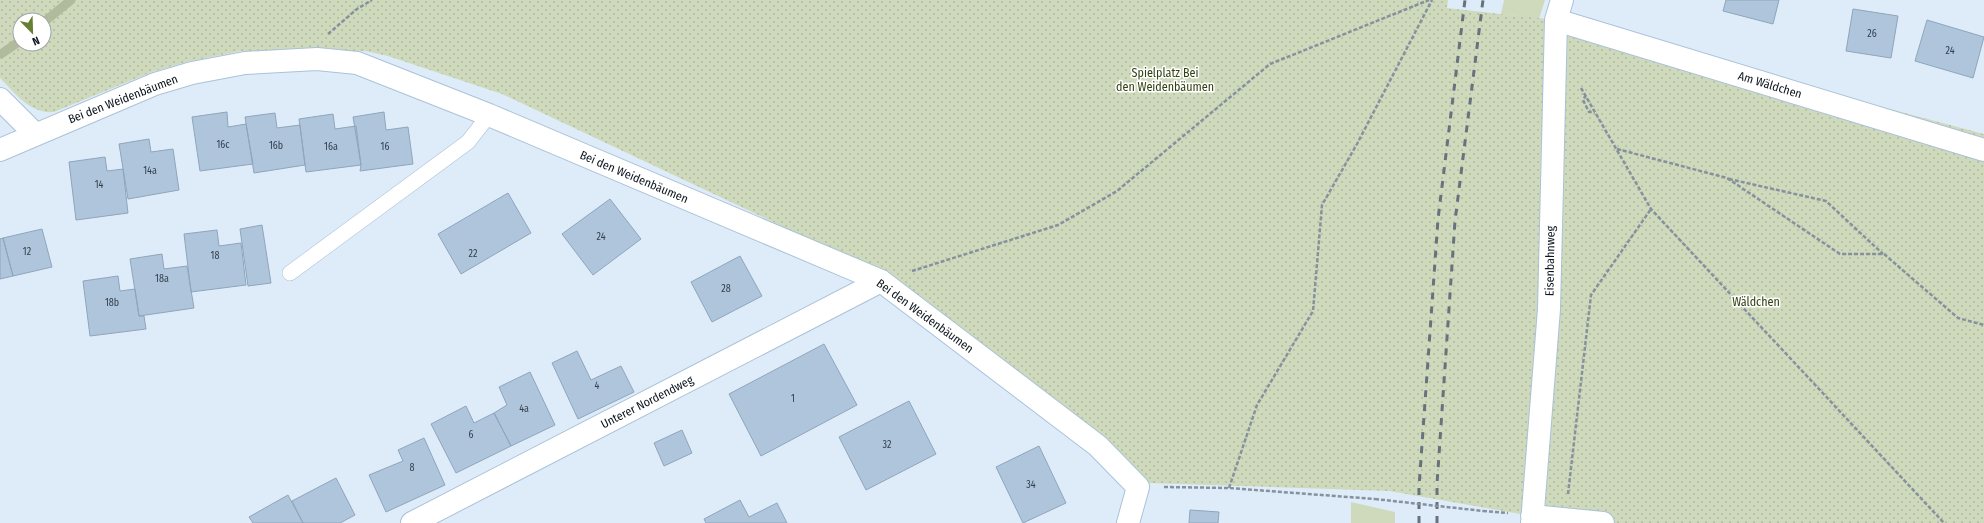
<svg xmlns="http://www.w3.org/2000/svg" width="1984" height="523" font-family="'Fira Sans Condensed',sans-serif">
<defs>
<pattern id="park-dots" width="8" height="8" patternUnits="userSpaceOnUse"><rect width="8" height="8" fill="#cfdabd"/><path d="M2 2h.1M6 6h.1" fill="none" stroke="#b1baa2" stroke-width="1.8" stroke-linecap="round"/></pattern>
</defs>
<rect width="100%" height="100%" fill="#deecfa"/>
<path fill="#cfdabd" d="M1504,0h41l-6,19 -38,-5z
M1351,502l44,10v11h-44z"/>
<path fill="url(#park-dots)" fill-rule="evenodd" d="M0,0h1448l-1,8 109,12 428,114v389h-386l-66,-7 -143,-25 -240,-8 -47,-47 -217,-161 -383,-181 -114,-38 -23,-5h-124l-55,11 -34,10 -98,40c-24,2 -38,-18 -54,-34zM20,20h24v24h-24z"/>
<g fill="none" stroke-linecap="round" stroke-linejoin="round">
<path stroke="#b0bb9d" stroke-width="9" d="M44,22l27,-22
M1,54l19,-13"/>
</g>
<path fill="#aec5dc" stroke="#8ea5bb" d="M1726,0h53l-6,24 -50,-13z
M1853,9l45,7 -7,42 -45,-7z
M1927,20l57,17 -11,41 -58,-17z
M227,112l1,15 18,-3 7,40 -53,7 -8,-54z
M384,112l2,18 22,-3 5,37 -53,7 1,-6 -8,-48z
M275,113l2,15 23,-3 5,40 -51,8 -9,-56z
M333,114l2,15 21,-3 5,39 -55,7 -7,-53z
M149,139l2,13 22,-3 6,41 -51,9 -9,-55z
M105,157l2,14 16,-2 5,44 -52,7 -7,-58z
M508,193l23,40 -70,41 -23,-40z
M610,199l31,40 -48,36 -31,-41z
M262,225l9,58 -23,3 -8,-57z
M42,229l10,38 -39,9 -10,-38z
M217,230l2,16 22,-3 5,42 -55,7 -7,-58z
M3,238l10,38 -13,3v-40z
M162,254l2,15 23,-3 7,42 -55,8 -9,-57z
M740,256l22,40 -50,26 -21,-40z
M118,276l2,15 15,-2 4,27h5l2,13 -56,7 -7,-55z
M824,344l33,61 -96,51 -32,-62z
M577,351l14,29 30,-14 13,26 -56,27 -26,-56z
M530,372l25,53 -44,21 -17,-33 13,-8 -8,-18z
M909,401l27,53 -70,36 -27,-53z
M466,406l8,17 20,-10 17,33 -55,27 -25,-49z
M682,430l10,23 -28,13 -10,-23z
M424,438l21,47 -59,27 -17,-37 34,-14 -5,-11z
M1039,446l27,57 -43,20 -27,-56z
M336,478l19,37 -15,8h-37l-11,-22z
M288,495l15,28h-50l-4,-6z
M740,500l9,17 28,-14 10,20h-81l-2,-4z
M1190,510l29,2 -1,11h-29z"/>
<g fill="none" stroke-linecap="round" stroke-linejoin="round">
<defs>
<path id="lane" d="M290,273l178,-131 21,-27"/>
<path id="street" d="M1556,20l428,130
M0,99l35,35
M0,150l155,-66 37,-11 53,-10 72,-4 40,4 132,52 392,166 217,165 40,41 -10,36
M1532,516l71,7
M412,523l469,-242
M1532,523l17,-214 7,-289 6,-20"/>
</defs>
<use href="#lane" stroke="#aac2d8" stroke-width="16"/>
<use href="#street" stroke="#aac2d8" stroke-width="24"/>
<path stroke="#86919d" stroke-width="2.5" stroke-dasharray="4 2" stroke-linecap="butt" d="M328,34l29,-25 15,-9
M1581,88l70,121 293,314
M1586,95l-3,5 6,12h6
M1617,149l110,29 113,76h44l74,64 26,7
M1729,179l97,22 57,53
M912,271l146,-46 59,-34 153,-127 159,-64
M1164,487l65,1 146,11
M1229,488l28,-83 56,-94 9,-106 35,-61 75,-144
M1568,494l23,-199 60,-86
M1483,511l25,2"/>
<use href="#lane" stroke="#fff" stroke-width="15"/>
<use href="#street" stroke="#fff" stroke-width="22"/>
<path stroke="#67727d" stroke-width="3" stroke-dasharray="7 7" stroke-linecap="butt" d="M1419,523v-36l19,-268 27,-219
M1437,523v-39l18,-263 28,-221"/>
<path stroke="#86919d" stroke-width="2.5" stroke-dasharray="4 2" stroke-linecap="butt" d="M1375,499l108,12"/>
</g>
<g text-anchor="middle" dominant-baseline="central" stroke-width="3" stroke-linejoin="round" paint-order="stroke">
<g font-size="10" fill="#35424e">
<text x="1872" y="34">26</text>
<text x="1950" y="51">24</text>
<text x="223" y="145">16c</text>
<text x="276" y="146">16b</text>
<text x="331" y="147">16a</text>
<text x="385" y="147">16</text>
<text x="150" y="171">14a</text>
<text x="99" y="185">14</text>
<text x="601" y="237">24</text>
<text x="27" y="252">12</text>
<text x="473" y="254">22</text>
<text x="215" y="256">18</text>
<text x="162" y="279">18a</text>
<text x="726" y="289">28</text>
<text x="112" y="303">18b</text>
<text x="597" y="386">4</text>
<text x="793" y="399">1</text>
<text x="524" y="409">4a</text>
<text x="471" y="435">6</text>
<text x="887" y="445">32</text>
<text x="412" y="468">8</text>
<text x="1031" y="485">34</text>
</g>
<g font-size="12" fill="#324111" stroke="#fff">
<text x="1165" y="73">Spielplatz Bei<tspan x="1165" dy="14">den Weidenbäumen</tspan></text>
<text x="1756" y="302">Wäldchen</text>
</g>
<g font-size="12" fill="#0d161e" stroke="#fff">
<text transform="translate(1770 85) rotate(17)">Am Wäldchen</text>
<text transform="translate(123 99) rotate(-21)">Bei den Weidenbäumen</text>
<text transform="translate(634 177) rotate(23)">Bei den Weidenbäumen</text>
<text transform="translate(1550 261) rotate(-89)">Eisenbahnweg</text>
<text transform="translate(925 316) rotate(36)">Bei den Weidenbäumen</text>
<text transform="translate(647 402) rotate(-27)">Unterer Nordendweg</text>
</g>
</g>
<g transform="translate(32 32) rotate(157)"><circle r="19" fill="#ffffff" stroke="#9ea2a5"/>
<path d="M0-3L7 15L0 10L-7 15Z" fill="#667f32"/>
<text y="-6" font-size="11" font-weight="bold" text-anchor="middle" fill="#0d161e">N</text>
</g>
</svg>
